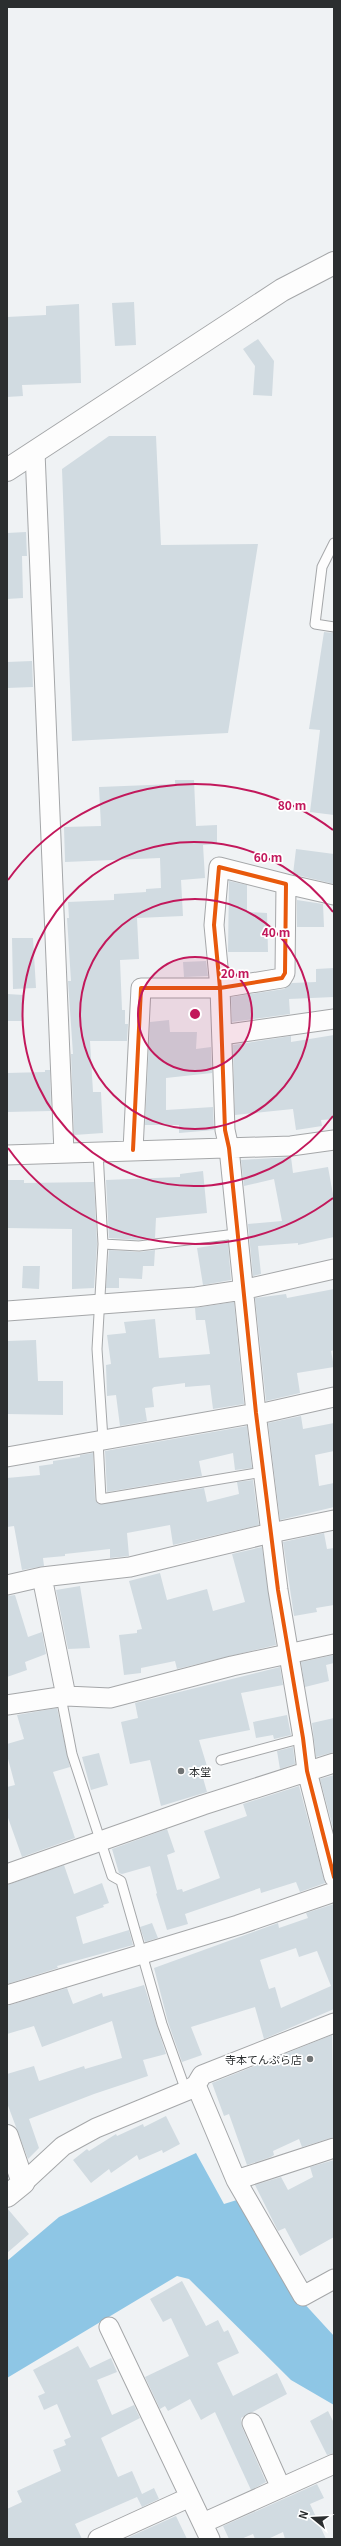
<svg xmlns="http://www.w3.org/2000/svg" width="341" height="2546" font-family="Georgia,'Noto Sans JP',serif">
<rect width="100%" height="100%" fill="#eff2f4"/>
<path fill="#8ec6e5" d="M196,2153l28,51 16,-5 50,89 44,48v69l-43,-25 -102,-101 -12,-3 -170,102v-117l52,-44z"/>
<path fill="#d1dbe1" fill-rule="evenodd" d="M134,302l2,43 -21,1 -3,-43z
M79,304l2,79 -59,2 1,11 -16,1v-80l39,-2v-9z
M258,339l16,22 -2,35 -19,-1 2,-29 -12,-17z
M109,436h47l5,109 97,-1 -30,189 -156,8 -10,-272z
M26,532l1,24h-5l1,42 -16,1v-66z
M324,632l10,1v182l-24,-3 10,-82 -11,-1z
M32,661l1,26 -26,1v-26z
M175,780h19l2,46 21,-1v19l-14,1 2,33 -24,2 2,36 -46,2 2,41 -19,1 2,50h3v14h3l-1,17h-37l3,51h8l2,41 -29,2 -3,-81h2l-5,-73h3l-4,-63h2l-1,-16 46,-2v-6l32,-2v-3l15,-1 -1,-30 -95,4 -1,-35 37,-1 -2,-39 76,-3z
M296,849l38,5v30l-41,-10z
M229,881l18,4v27l20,1 1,39h-40z
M297,900l26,4 1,23h-27z
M12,938h21l3,50 -23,1z
M206,961l2,15 -24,1 -1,-15z
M334,968v29l-45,2 1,15 -58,8 -1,-25 53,-8 8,-6 24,-1v-13z
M7,994l17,1 -1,26h-16z
M169,1020l1,12h27l-1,17 15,-2 1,26 -46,5v32l47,-3 1,23 -35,3v-8h-34l5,-103z
M334,1035v84l-13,1 1,6 -26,4 -3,-21 -58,6 -2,-70 58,-9v6z
M45,1070h5l1,41 -44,1v-39l38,-1z
M291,1157l2,16 35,-6 6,33v37l-36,8v-2l-40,3 3,28 -8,2 -5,-52 34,-3 -8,-42 -30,7 -3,-26z
M203,1171l4,42 -51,5 -1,20 -16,2 -30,-2 -3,-58 74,-3v-3z
M7,1180h17v3l70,-1 3,62 -3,44 -22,1v-60l-65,-1z
M228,1243l3,37 -28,5 -6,-37z
M109,1250l30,2 16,-2 -1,16h-11l-1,13 -23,-1v10h-13z
M23,1266h17l-1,23 -17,-1z
M334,1289v61l-3,1 3,16 -37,6 3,20 -34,8 -11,-103 31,-4 1,4z
M234,1302l10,102 -31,5 -3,-24 -25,2v-4l-31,4 -2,2 2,18 -9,1 2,13 -27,5 -4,-31 -9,1 -1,-31 5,-1 -4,-29 19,-2 -2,-11 31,-3 4,39 51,-4 -5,-34h-9l-1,-12z
M36,1340l2,41h25v34l-56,-1v-73z
M301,1416l2,13 31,-6v28l-19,4 4,31 15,-3v24l-54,13 -12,-97z
M247,1426l5,42 -17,2 -2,-17 -34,8 3,15 -95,16 -2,-41z
M93,1453l2,46 3,5 106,-16 3,14 32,-8 -2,-12 16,-2 6,45 -86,20 -3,-20 -43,8 2,23 -19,2v-9l-45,5v2l-22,2 1,8 -22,4 -8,-44 -7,1v-49l33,-3 -1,-9 14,-2v-3l27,-4v-2z
M324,1533l3,16 7,-1v57l-18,3 1,4 -23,4 -11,-74z
M262,1547l14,98 -99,24 -2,-8 -34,7v5l-17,2 -5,-40 18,-2v-3l5,-1 -13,-48 31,-8 7,27 40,-11 6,22 32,-9 -13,-48z
M80,1586l10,62 -22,1 -12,-59z
M15,1595l13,42 14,-5 4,22 -21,8 2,8 -20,7v-81z
M334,1655v8l-8,2 3,16 -24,6 -4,-25z
M280,1667l3,18 -42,8 9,37 -51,10 11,36 -7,2 4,14 -46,14 -11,-46 -20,4 -9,-42 17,-4 -3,-15z
M57,1708l13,59 -17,5 22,66 -53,19 -15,-42v-28l8,-2 -8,-30v-11l17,-5 -7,-24z
M287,1715l4,20 -17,4 -1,-4 -17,3 -3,-16z
M334,1718v34l-18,5 -4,-34z
M293,1747l2,17 -15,5 -3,-18z
M99,1753l9,32 -17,5 -9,-33z
M334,1775v57l-14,-53z
M299,1786l26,97 -25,9 -4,-10 -35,11 -1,-5 -75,26 3,10 -21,6 -11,-36 1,-1 -7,-27 -28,8 -3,-1 -7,-24 55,-20 8,23 -8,3 10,35 5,-1 1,3 37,-14 -16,-47 43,-15 -4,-12z
M64,1865l10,29 28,-11 7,20 -6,2 1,2 -28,10 7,27 46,-14 4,15 -76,21 1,2 -51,16v-99z
M334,1904v105l-70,30 -9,-32 -64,20 11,28 -20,7 -14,-40 -14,-54 124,-45 1,5 29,-10 -2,-5zM296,1948l3,9 18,-6 14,35 -50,22 -6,-21 -6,2 -9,-29z
M152,1923l6,15 -13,4 -5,-15z
M144,1985l22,69 -23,6 5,16 -54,18 -65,25 10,29 -11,11 -21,-56v-29l27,-8 5,15 45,-15 1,3 37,-11 -10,-37 -70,26 -8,-21 -27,8v-28l60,-18 6,16 29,-11 1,4z
M332,2035l2,102 -32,10 -3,-8 -26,12 1,4 -3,2 -24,8 -18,-51 -5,2 -12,-33z
M166,2116l14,28 -17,9 -1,-3 -23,10 -2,-5 -26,18 -2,-4 -18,14 -18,-23 14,-11 2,2 27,-17 1,2 26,-12 1,3z
M334,2160v77l-34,19 -15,-28 -7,3 -23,-46 26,-8 7,13 25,-13 -3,-10z
M7,2208l22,26 -22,19z
M182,2281l24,45 12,-6 6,12 4,-2 11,23 -22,10 16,33 44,-23 10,21 -46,24 1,9 24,55 -15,8 -36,-78 -14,8 -11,-21 -22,12 -3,-5 -5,3 -15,-32 44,-21 -18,-38 -8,4 -13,-23z
M78,2346l12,22 21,-10 6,14 -20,8 15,35 22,-10 6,13 -39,20 17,39 14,-6 10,23 12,-6 5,11 -17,8 -5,-10 -62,27 7,15h-75v-30l15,-7 -5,-11 44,-20 -8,-21 13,-5 -2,-5 7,-3 -14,-33 -13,6 -6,-14 7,-3 -12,-23z
M328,2411l6,12v30l-7,2 -17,-34z
M317,2484l7,14 -14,6 16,35h-41l-2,-7 -15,7h-13l-2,-5 -12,5h-12l-6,-13z
M176,2516l11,23h-62l2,-1z"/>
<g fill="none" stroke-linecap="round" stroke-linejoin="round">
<defs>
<path id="lane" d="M334,543l-12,24 -7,57 19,3
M98,1152l5,92 -6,105 6,90
M103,1244l36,2 97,-12
M98,1440l3,59 162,-27
M61,1697l11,57 40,122 9,5 41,143 24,67
M221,1760l82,-22"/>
<path id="street" d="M35,452l29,701
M286,884l48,11
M222,1035l112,-16
M133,1150l8,-162h79l62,-10 3,-5 1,-89 -67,-17 -5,58 6,63 5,142 4,18 27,265 22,177 25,148 4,33 27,106
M7,1155l284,-9 43,-6
M7,1311l189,-14 46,-7 92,-21
M256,1418l7,-5 71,-16
M7,1457l249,-44
M42,1577l24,119
M7,1585l35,-8 88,-10 141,-34 63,-13
M7,1705l59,-9 44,2 122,-32 102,-22
M7,1874l196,-69 131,-42
M7,1995l231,-70 96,-33
M196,2085l40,95 67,116 31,-17
M236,2180l98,-32
M23,2183l40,-37 33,-18 90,-37 10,-6 6,-10 132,-52
M109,2327l101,212
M252,2423l29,65
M203,2523l131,-59
M98,2539l92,-42"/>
<path id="secondary" d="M7,470l275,-180 52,-27
M7,2136l16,47 -16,13"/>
</defs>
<use href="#lane" stroke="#a5a7a9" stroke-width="11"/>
<use href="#street" stroke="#a5a7a9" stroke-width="21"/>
<use href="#secondary" stroke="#a5a7a9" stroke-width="24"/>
<use href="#lane" stroke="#fdfdfd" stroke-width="9"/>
<use href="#street" stroke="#fdfdfd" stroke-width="19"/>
<use href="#secondary" stroke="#fdfdfd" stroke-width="22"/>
<defs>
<path id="cycleway" d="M133,1150l8,-162h79l62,-10 3,-5 1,-89 -67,-17 -5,58 6,63 5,142 4,18 27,265 22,177 25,148 4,33 27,106"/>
</defs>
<use href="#cycleway" stroke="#fff" stroke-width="6"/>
<use href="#cycleway" stroke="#e8590c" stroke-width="4"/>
</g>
<circle cx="195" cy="1014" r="57" fill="#c2185b" fill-opacity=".12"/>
<g fill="none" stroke="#c2185b" stroke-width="2">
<circle cx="195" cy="1014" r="57"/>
<circle cx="195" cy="1014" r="115"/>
<path d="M333 1116A172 172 0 1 1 333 912"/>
<path d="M333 1198A230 230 0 0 1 8 1148M8 880A230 230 0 0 1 333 830"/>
</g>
<g fill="#707374" stroke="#fff" stroke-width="1.5">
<circle cx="181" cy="1771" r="4"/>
<circle cx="310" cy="2059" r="4"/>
</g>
<g text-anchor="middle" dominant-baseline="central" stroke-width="3.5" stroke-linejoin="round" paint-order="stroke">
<g font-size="11" fill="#2b2e2f" stroke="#fff" text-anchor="start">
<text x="189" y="1771">本堂</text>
<text x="302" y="2059" text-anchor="end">寺本てんぷら店</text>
</g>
</g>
<circle cx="195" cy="1014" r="6" fill="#c2185b" stroke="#fff" stroke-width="2"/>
<g font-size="12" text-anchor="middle" font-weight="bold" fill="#c2185b" stroke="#fff" stroke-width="3.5" stroke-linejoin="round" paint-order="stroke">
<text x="292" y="810">80 m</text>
<text x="268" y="862">60 m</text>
<text x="276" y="937">40 m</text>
<text x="235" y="978">20 m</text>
</g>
<rect width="341" height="2546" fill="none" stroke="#2b2e2f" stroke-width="16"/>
<g transform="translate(313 2518) rotate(288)" stroke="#ffffff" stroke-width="3" paint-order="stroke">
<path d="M0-3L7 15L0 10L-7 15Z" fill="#2b2e2f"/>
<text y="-6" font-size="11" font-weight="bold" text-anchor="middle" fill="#2b2e2f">N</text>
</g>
</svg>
